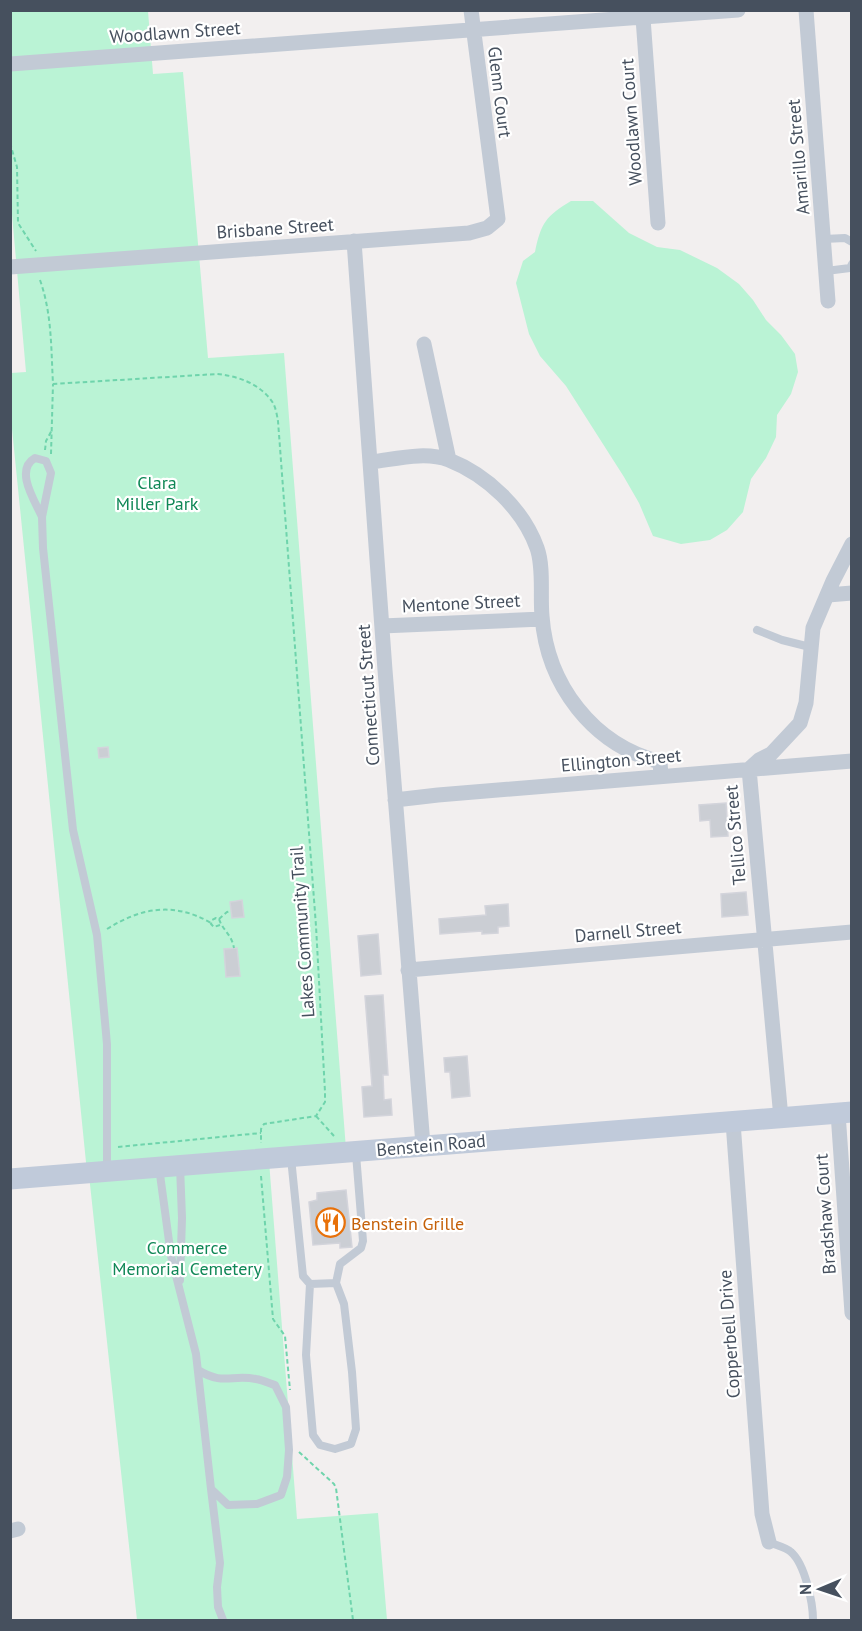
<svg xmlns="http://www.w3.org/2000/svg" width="862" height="1631" font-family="'PT Sans',sans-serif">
<rect width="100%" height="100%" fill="#f2efef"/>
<path fill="#baf3d5" d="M10,11h138l5,63 30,-2 25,286 76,-5 62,796 -259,23 -76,-753v-46l15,-1 -16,-180z
M571,201h22l36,32 28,14 23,3 37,18 22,16 14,16 13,20 15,15 14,19 3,18 -7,22 -14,21 -1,22 -10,21 -15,21 -8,33 -16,18 -17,10 -29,4 -28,-8 -14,-33 -15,-26 -58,-91 -26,-30 -11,-22 -13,-51 7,-22 12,-9c6,-29 11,-36 36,-51z
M269,1161l28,358 81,-6 9,107h-250l-48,-445z"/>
<path fill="#cbced4" stroke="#d3d4db" stroke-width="1.5" d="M108,747l1,10 -10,1 -1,-10z
M726,803l2,33 -17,1 -1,-17 -10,1 -1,-16z
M746,892l2,23 -26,2 -1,-23z
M242,900l2,17 -12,1 -2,-16z
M508,904l1,22 -11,1v6l-16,1v-3l-42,3 -1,-15 47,-4 -1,-9z
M378,934l3,40 -20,2 -3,-40z
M237,948l3,28 -14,1 -2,-28z
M383,995l5,80h-5l1,25 7,-1 1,16 -28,2 -2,-30 10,-1 -7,-90z
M467,1056l3,40 -18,2 -2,-26h-5l-1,-14z
M346,1190l6,57 -12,1v-5l-27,2 -4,-43 8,-2v-7z"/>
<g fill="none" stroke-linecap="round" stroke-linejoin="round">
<path stroke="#6fd4ac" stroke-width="2" stroke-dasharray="4.5 3" stroke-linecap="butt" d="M10,143l7,24 1,56 18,28
M40,280c12,34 11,68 13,104l164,-10c21,2 44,10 56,29 3,5 4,13 5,18l38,505 9,166v10l-9,14 -52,8 -3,5v14
M45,450l1,-9 6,-11
M51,454l2,-70
M219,919l8,-7 4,-1
M220,925l-6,2 -3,-3 1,-4 4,-2 3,1c4,12 12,14 15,29
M107,929c35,-22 68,-27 104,-6
M316,1116l18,20
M118,1147l143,-14
M261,1176l12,143 12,17 5,54
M299,1452l35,32 2,4 17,132"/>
<path stroke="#c2cad5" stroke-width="8" d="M824,239l21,-1 7,4
M826,271l24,-3 2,-4
M42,517c-7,-16 -28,-47 -7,-59l11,3 5,12 -9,44 1,31 30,282 24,105 10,109v126
M757,630l25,10 28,7
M291,1158l12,118 7,8 26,-1 4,-19 21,-16 2,-7 -7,-87
M180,1166l2,52 -2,62
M159,1167l12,89 25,98 15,135 17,16 29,-1 24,-9 6,-18 2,-27 -3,-43 -11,-22c-6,-2 -13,-5 -19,-6 -25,-5 -32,7 -58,-9
M310,1284l-4,71 7,80 7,10 15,4 16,-5 5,-15 -4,-57 -8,-68 -8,-21
M211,1489l9,74 -3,24 1,20 5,13
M769,1542c6,3 17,5 22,10 14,12 22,51 22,68"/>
<path stroke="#c2cad5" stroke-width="15" d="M806,10l22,291
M643,18l15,205
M10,64l728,-54
M354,241l31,429 38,475
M10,267l459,-34 18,-5 11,-9 -27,-209
M424,344l25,116c38,15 74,49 88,88 7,19 3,48 5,68 5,69 51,129 118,146l1,14
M371,462c25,-3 54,-11 78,-2
M828,595l24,-2
M382,626l160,-7
M395,800l43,-5 414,-34
M408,970l444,-38
M838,1113l14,200
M781,1118l-32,-349 10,-9 12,-6 29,-31 6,-20 7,-75 20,-47 19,-37
M733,1122l29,392 7,28
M10,1531l8,-2"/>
<path stroke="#c0cada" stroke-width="21" d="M10,1179l842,-67"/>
</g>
<defs>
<symbol id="restaurant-ring" viewBox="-11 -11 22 22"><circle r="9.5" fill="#fff" stroke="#e8710a" stroke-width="1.5"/><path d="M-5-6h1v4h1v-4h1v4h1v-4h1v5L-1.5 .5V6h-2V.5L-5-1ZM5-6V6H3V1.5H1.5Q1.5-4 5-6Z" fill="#e8710a"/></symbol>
</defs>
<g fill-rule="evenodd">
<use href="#restaurant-ring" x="314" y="1206" width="33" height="33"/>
</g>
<g text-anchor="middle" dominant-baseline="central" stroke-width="4.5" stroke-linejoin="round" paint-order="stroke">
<g font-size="18" fill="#46505e" stroke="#fff">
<text transform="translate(175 32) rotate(-4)">Woodlawn Street</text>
<text transform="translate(500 92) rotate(83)">Glenn Court</text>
<text transform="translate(631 122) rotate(-94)">Woodlawn Court</text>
<text transform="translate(798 157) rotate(-95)">Amarillo Street</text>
<text transform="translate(275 228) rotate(-4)">Brisbane Street</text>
<text transform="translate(461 603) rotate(-3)">Mentone Street</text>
<text transform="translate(368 695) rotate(-94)">Connecticut Street</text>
<text transform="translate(621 760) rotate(-5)">Ellington Street</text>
<text transform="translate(735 835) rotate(-95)">Tellico Street</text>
<text transform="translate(628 931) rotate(-5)">Darnell Street</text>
<text transform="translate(302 932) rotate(-94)">Lakes Community Trail</text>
<text transform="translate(431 1145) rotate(-5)">Benstein Road</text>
<text transform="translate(825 1214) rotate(-94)">Bradshaw Court</text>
<text transform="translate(729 1334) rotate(-94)">Copperbell Drive</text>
</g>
<g font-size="18" fill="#0f8756" stroke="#fff">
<text x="157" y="482">Clara<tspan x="157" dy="21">Miller Park</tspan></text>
<text x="187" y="1247">Commerce<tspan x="187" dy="21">Memorial Cemetery</tspan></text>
</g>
<g font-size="18" fill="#c56008" stroke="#fff" text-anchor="start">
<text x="351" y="1223">Benstein Grille</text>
</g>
</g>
<rect width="862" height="1631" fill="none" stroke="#46505e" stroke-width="24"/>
<g transform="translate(820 1589) rotate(268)" stroke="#ffffff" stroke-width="4.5" paint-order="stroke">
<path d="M0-4.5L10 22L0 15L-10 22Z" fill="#46505e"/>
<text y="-9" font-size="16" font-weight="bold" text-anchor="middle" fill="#46505e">N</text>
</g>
</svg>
